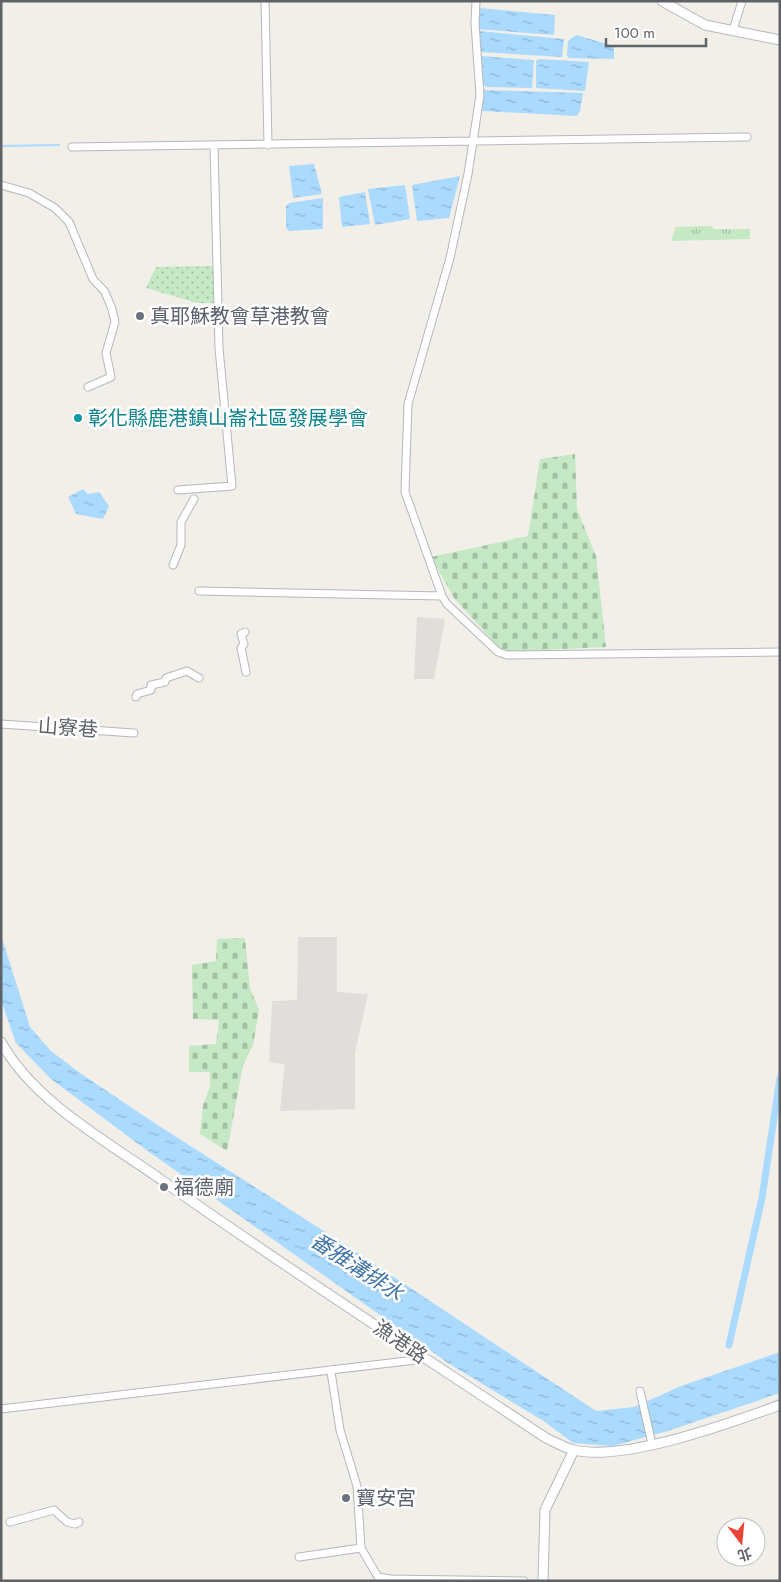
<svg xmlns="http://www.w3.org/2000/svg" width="781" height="1582" font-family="Jost,'Noto Sans TC',sans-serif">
<defs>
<pattern id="grass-tufts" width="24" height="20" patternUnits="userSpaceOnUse" patternTransform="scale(1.25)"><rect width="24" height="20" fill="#c5e8c5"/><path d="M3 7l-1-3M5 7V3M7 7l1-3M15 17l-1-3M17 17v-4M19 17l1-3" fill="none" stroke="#a3c0a4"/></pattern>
<pattern id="cemetery-stones" width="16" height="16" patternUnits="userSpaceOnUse" patternTransform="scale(1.25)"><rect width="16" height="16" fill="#c5e8c5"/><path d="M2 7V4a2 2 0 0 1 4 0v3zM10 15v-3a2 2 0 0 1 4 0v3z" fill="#a3c0a4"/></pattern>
<pattern id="park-dots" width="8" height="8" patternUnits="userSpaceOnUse" patternTransform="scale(1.25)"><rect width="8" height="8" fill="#c5e8c5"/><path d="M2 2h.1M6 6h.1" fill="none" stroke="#a3c0a4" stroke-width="1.8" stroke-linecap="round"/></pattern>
<pattern id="water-ripples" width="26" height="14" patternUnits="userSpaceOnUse" patternTransform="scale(1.25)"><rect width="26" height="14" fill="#aadaff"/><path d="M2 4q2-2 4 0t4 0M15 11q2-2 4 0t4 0" fill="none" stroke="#8eb4d2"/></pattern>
</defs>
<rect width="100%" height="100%" fill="#f1efe8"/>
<path fill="#e0deda" d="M417,617l28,2 -11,60h-20z
M298,937h39v55l31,2 -13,59v56l-75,2 5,-47 -16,-2 3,-61 25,-1z"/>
<path fill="url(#grass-tufts)" d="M711,226l3,3h36v10l-79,2 5,-14z"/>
<path fill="url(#cemetery-stones)" d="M575,454l2,55 19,47 10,91 -103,5 -49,-54 -23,-41 97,-21 12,-77z
M245,938l5,50 9,22 -6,35 -10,20 -16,86 -27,-17 3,-29 7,-19v-14h-21v-26l27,-2 3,-24 -26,-1 -1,-54 24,-4 1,-22z"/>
<path fill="url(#park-dots)" d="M217,266l-2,37h-18l-51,-15 10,-21z"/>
<path fill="url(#water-ripples)" d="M479,8l76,7 -1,20 -77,-6 -1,-18z
M479,31l85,8 -2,18 -83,-5z
M576,35l38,11v13l-45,-1 -2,-3 1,-14z
M481,56l53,4 -2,28 -46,-1 -4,-5z
M539,59l50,3 -4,29 -49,-3v-27z
M480,90l103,3 -3,18 -3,5 -95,-5z
M314,164l8,30 -29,4 -4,-32z
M460,176l-11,42 -32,3 -5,-36z
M405,185l5,34 -35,6 -7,-36z
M365,192l5,32 -28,3 -3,-30z
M323,198v31l-34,2 -3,-3v-22l3,-3z
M83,489l5,5 11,-2 10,14 -6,13 -27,-5 -8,-17z
M1,935l29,92 21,24 29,22 76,51 188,120 252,167 38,-4 47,-21 99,-34v41l-112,38 -56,15 -39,-3 -28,-21 -97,-59 -303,-214 -94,-70 -35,-36 -15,-43z"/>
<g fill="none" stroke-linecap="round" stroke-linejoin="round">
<path stroke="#aadaff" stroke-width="2" d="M1,146l58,-1"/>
<path stroke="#aadaff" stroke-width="7" d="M729,1345l33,-147 18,-120"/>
<defs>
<path id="minor" d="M265,1l3,144
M476,1l-1,22 5,72 -12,79 -18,84 -42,146 -3,88 37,104 5,8 51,48 9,3 273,-3
M733,30l9,-29
M72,147l675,-10
M1,185l28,8 26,15 14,14 24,57 12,13 7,17 3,13 -9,31 5,24 -23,10
M178,490l54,-4 -13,-138 -5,-202
M173,565l8,-20v-23l13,-23
M199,591l243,5
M245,632l-4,2 3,10 -3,4 5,24
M136,697l1,-3 14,-4v-5l14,-3 1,-4 21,-7 12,7
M1,724l133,9
M331,1372l9,58 17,56 4,62 17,29 12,2 134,2
M640,1391l12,53
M1,1409l423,-50
M10,1522l44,-12 13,12 8,2 4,-2
M299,1557l62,-9"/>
<path id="tertiary" d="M662,1l43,24 75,15
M1,1042c33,60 107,100 162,139 126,89 255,172 383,257 9,4 19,10 28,12 50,12 156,-27 206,-45
M543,1581l2,-71 29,-60"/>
</defs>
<use href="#minor" stroke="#b5b8bc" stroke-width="9"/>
<use href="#tertiary" stroke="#b5b8bc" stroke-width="11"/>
<use href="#minor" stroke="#fff" stroke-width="7"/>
<use href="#tertiary" stroke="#fff" stroke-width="9"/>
</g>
<g fill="#6b7280" stroke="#fff" stroke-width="2">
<circle cx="140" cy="316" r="5"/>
<circle cx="164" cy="1187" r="5"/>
<circle cx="346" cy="1498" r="5"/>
</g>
<circle fill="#0f9aa8" stroke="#fff" stroke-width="2" cx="78" cy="418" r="5"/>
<g text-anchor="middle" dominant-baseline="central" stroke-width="5" stroke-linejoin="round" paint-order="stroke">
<g font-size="20" fill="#5b616d" stroke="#fff" text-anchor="start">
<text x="150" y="316">真耶穌教會草港教會</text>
<text x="174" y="1187">福德廟</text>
<text x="356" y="1498">寶安宮</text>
</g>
<g font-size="20" fill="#0d838f" stroke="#fff" text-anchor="start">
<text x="88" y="418">彰化縣鹿港鎮山崙社區發展學會</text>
</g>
<g font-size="20" fill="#5f6368" stroke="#fff">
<text transform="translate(68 728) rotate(4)">山寮巷</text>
<text transform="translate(400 1342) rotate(34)">漁港路</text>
</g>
<g font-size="21" font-style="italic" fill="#4174aa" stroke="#fff">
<text transform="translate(357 1267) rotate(33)">番雅溝排水</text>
</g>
</g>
<rect width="781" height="1582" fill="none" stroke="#5f6368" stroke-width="5"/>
<g transform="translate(741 1542) rotate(164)"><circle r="24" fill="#ffffff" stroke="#bfc1c3"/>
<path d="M0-4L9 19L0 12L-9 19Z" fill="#ea4335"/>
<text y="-8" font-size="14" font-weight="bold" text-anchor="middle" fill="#5f6368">北</text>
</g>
<path d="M606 38v8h100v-8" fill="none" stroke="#5f6368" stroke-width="2.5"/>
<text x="614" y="38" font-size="15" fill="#5f6368" stroke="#ffffff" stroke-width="4" paint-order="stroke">100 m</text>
</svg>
